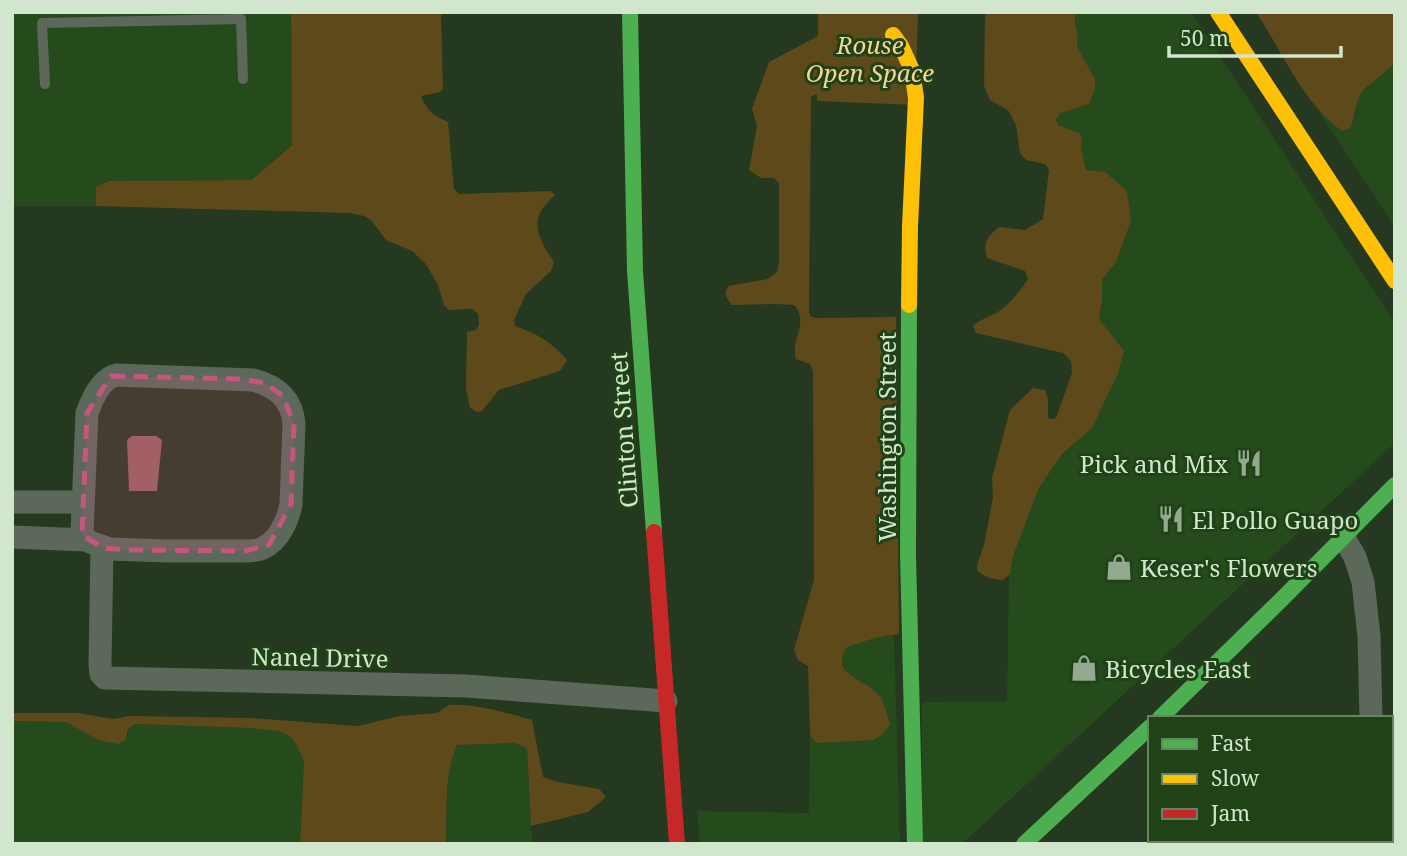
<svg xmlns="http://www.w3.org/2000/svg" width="1407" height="856" font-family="'Noto Serif',serif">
<rect width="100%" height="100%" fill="#253820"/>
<path fill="#254b1c" d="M12,12h279l1,132 -41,36 -142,1 -13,6v19h-84z
M1075,12h116l204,311v120l-433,401h-40v-142l85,-1 2,-126 4,-19 26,-68 23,-34 30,-26 7,-109 3,-18v-21l14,-18 15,-41 -4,-30 -41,-20 -5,-24 1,-11 -3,-3 -21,-8 -2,-6 5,-6 28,-9 6,-26 -18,-32 1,-12 -3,-9z
M1395,64v163l-80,-121 16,17 24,-5 4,-23 4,-5z
M894,635l6,209h-200l-3,-33 112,2 1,-79 6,9 63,-49 -31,-20 -6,-11v-8l5,-8 28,-9z
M12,721l55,1 31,18 30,-4v-7l7,-5 114,4 29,3 11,5 5,5 10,20 -4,83h-288z
M515,743l12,6 4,77 2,18h-87l1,-48 3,-33 7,-18z"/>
<path fill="#5e491b" d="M291,12h150l2,77 -3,3 -19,4c3,8 9,17 17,21 3,2 7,3 10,5l6,67 5,5 91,-3 5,4c-5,5 -12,12 -15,18 -8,18 5,35 14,49l-3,9 -25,23 -12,26 1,6c21,7 38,17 52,34l-7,11 -61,19 -17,21 -5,1 -7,-4 -4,-20 1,-56 9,-2 3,-5 -1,-11 -6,-5 -23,1 -5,-5 -6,-20 -12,-21 -14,-13 -26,-11 -15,-20 -7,-4 -15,-3 -253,-7v-19l13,-6 142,-1 41,-35z
M818,12h100l-3,93 -98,-4v-7l-6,3 -2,214 1,5 6,2 80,-1 3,317 -24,4 -28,9c-17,27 14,31 29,45 8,7 11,23 14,32l-7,10 -10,6 -57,3 -6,-9 -2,-68 -10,-6 -4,-10 20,-70 -1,-209 -3,-7 -14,-5c-6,-19 14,-37 -2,-54l-18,-1 -45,1 -6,-11 3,-8 40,-7 9,-7 2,-11v-78l-5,-5h-13l-12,-8 8,-44 -5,-17 17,-47 49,-26z
M985,12h90v13l3,9 -1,12 18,33v10l-6,15 -28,9 -5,6 2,6 21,8 3,3 -1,11 5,23 19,2 22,19 4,30 -15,41 -14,18v21l-3,18 25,32 -6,22 -26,55 -30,26 -23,34 -26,68 -3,18 -7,6c-9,-1 -19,-2 -26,-10v-5l7,-20 9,-48 -1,-19 18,-68 23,-22 12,2c6,13 1,17 4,29l7,-1 16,-45 -1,-12 -8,-8 -87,-20 -3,-7c8,-7 16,-9 25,-14 13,-9 21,-20 30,-33l-3,-8 -38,-13c-5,-15 1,-22 12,-31l26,3 18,-11 6,-49 -4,-6 -19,-4 -6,-7 -4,-28 -8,-15 -18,-10 -6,-14z
M1256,12h139v52l-32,26c-8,11 -7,26 -13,38l-8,3c-40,-29 -59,-78 -86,-119z
M449,705c27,-2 57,8 83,15l11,57 14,5 42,7 7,8 -18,15 -57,14 -4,-77 -12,-6 -58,2c-13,30 -10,66 -11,99h-146l4,-83 -10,-20 -5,-5 -11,-5 -29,-3 -114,-4 -7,5 -2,10 -7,5 -21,-4 -32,-18 -54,-1v-8h65l37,6 15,-3 121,2 108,8 41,-10 38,-3z"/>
<path fill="#996361" d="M132,436h24l6,4 -5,51h-28l-2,-51z"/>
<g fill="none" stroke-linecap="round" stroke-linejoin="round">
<path stroke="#5c695a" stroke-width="10" d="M45,84l-3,-61 199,-4 2,60"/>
<path stroke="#5c695a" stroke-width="23" d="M116,375l137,5c23,6 39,19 41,44l-3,80c-3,16 -12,37 -28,44 -5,3 -12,3 -18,3h-78l-57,-2 -20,-7 -6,-5 -2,-5 5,-119c5,-14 14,-34 29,-38z
M12,502h71
M12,537l74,3
M1344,538l11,19 8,25 6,54 2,82
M102,547l-2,118 1,9 4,4 361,8 200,15
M1372,840v4"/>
<path stroke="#4caf50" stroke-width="16" d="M630,12l5,259 19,261
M909,305l-1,249 7,290
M1160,718l122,-119 113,-114
M1024,844l126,-117"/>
<path stroke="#ffc107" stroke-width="16" d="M1218,12l177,269
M893,35l8,11 11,24 4,28 -6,128 -1,79"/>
<path stroke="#c62828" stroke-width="16" d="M654,532l23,312"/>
</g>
<path fill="#c6567d" fill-opacity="0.2" stroke="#c6567d" stroke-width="5" stroke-dasharray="14 9" stroke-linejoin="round" d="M111,376l130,3 24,4 18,13 11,28 -3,80 -22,41 -24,6 -113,-1 -29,-2 -21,-13 5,-122z"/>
<defs>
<symbol id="restaurant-bare" viewBox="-9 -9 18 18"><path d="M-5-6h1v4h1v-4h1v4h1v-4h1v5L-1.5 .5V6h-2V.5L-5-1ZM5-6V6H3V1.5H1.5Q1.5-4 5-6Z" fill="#95a990" stroke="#1f4216" stroke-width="2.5" paint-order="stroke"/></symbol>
<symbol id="shop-bare" viewBox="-9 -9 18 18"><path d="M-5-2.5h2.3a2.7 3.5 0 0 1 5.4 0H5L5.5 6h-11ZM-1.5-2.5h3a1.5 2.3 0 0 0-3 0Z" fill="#95a990" stroke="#1f4216" stroke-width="2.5" paint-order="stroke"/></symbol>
</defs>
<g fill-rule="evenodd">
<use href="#restaurant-bare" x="1230" y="444" width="38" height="38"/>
<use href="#restaurant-bare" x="1152" y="500" width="38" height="38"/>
<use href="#shop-bare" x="1100" y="548" width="38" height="38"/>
<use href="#shop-bare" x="1065" y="649" width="38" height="38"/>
</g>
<g text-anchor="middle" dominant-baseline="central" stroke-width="6" stroke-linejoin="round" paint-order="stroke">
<g font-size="24" font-style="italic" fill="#f9d396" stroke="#1f4216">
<text x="870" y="44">Rouse<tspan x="870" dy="28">Open Space</tspan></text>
</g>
<g font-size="24" fill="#d1e6cc" stroke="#1f4216">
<text transform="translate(623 430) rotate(-94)">Clinton Street</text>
<text transform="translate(886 437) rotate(-90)">Washington Street</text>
<text transform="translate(320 657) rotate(1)">Nanel Drive</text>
</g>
<g font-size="24" fill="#d1e6cc" stroke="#1f4216" text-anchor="start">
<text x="1228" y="463" text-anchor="end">Pick and Mix</text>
<text x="1192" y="519">El Pollo Guapo</text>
<text x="1140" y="567">Keser's Flowers</text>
<text x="1105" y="668">Bicycles East</text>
</g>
</g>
<rect width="1407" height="856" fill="none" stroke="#d1e6cc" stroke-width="28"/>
<rect x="1148" y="716" width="245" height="126" fill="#1f4216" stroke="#66845f" stroke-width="2"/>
<rect x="1162" y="739" width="35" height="10" fill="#4caf50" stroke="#66845f" stroke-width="2"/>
<text x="1211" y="751" font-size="21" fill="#d1e6cc">Fast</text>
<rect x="1162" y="774" width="35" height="10" fill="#ffc107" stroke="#66845f" stroke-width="2"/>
<text x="1211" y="786" font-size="21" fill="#d1e6cc">Slow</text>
<rect x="1162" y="809" width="35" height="10" fill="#c62828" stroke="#66845f" stroke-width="2"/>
<text x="1211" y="821" font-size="21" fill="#d1e6cc">Jam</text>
<path d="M1169 46v10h172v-10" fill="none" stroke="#d1e6cc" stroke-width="3.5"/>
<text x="1180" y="46" font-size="21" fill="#d1e6cc" stroke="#1f4216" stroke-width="5" paint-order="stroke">50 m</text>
</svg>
